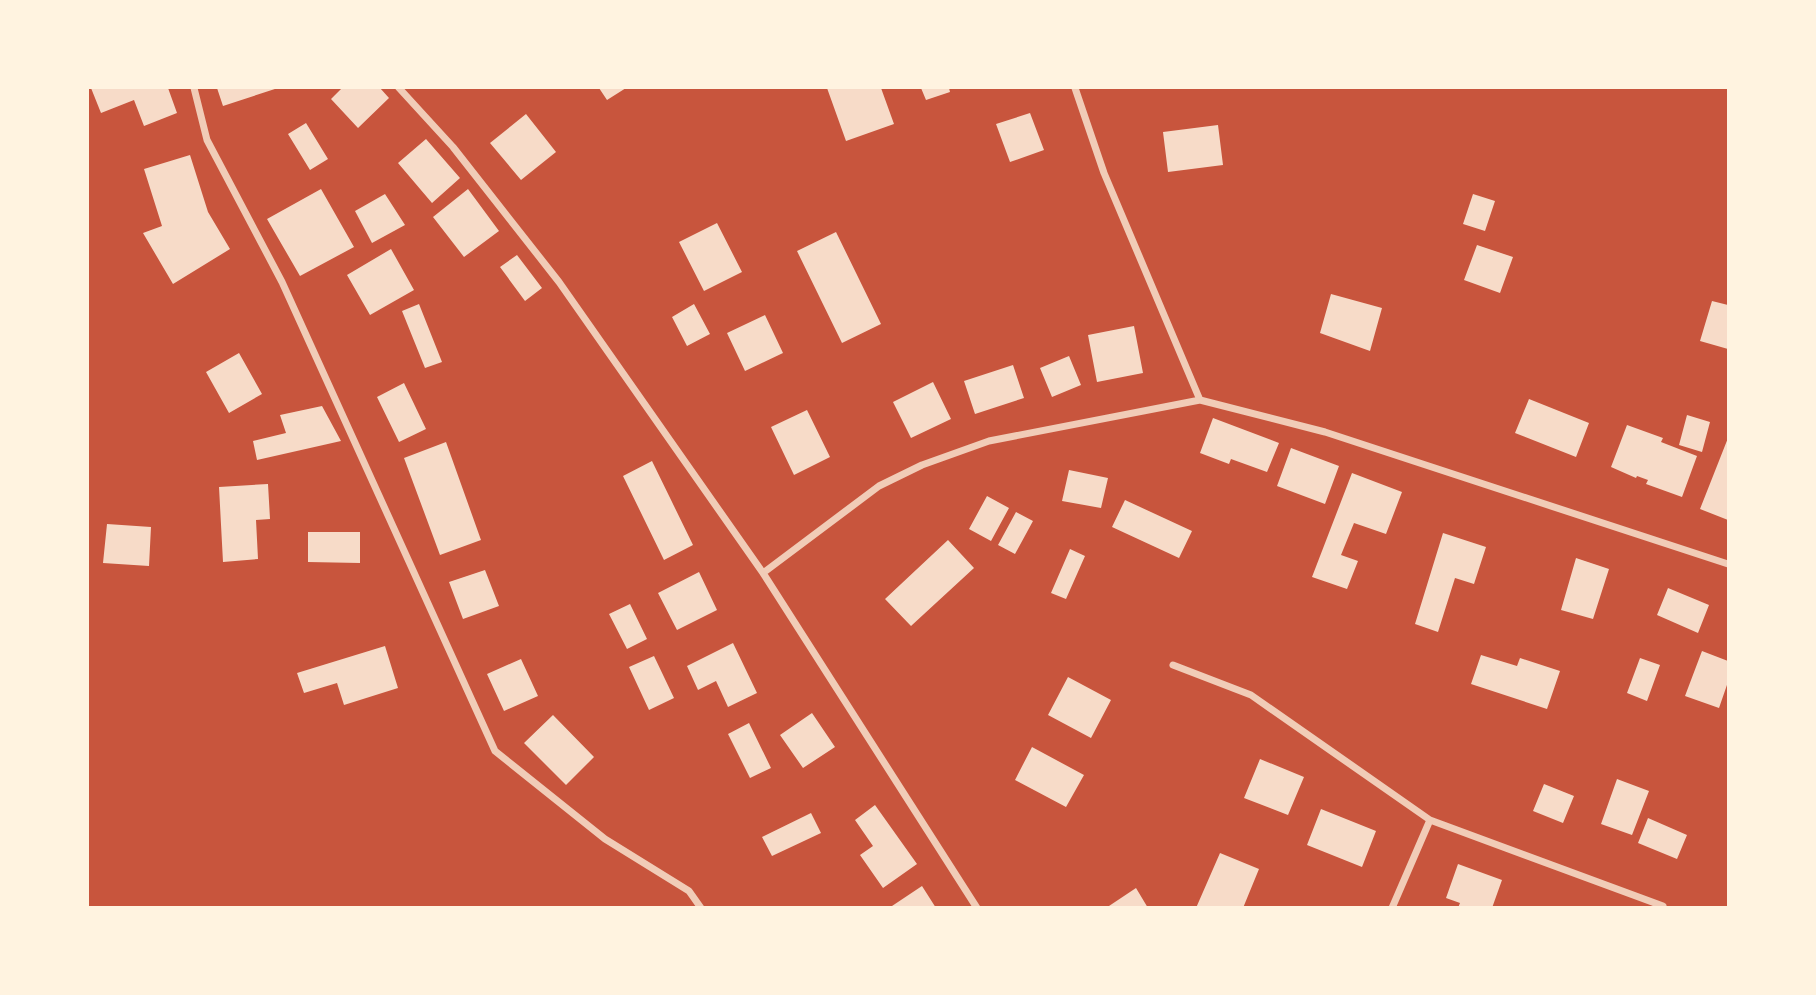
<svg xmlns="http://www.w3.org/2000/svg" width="1816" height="995" font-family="Lato,sans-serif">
<rect width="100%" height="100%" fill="#c8553d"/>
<path fill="#f7dbc8" d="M91,88h77l9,25 -33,13 -10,-26 -33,13z
M217,88h61l-55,18z
M342,88h38l9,10 -31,30 -27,-29z
M599,88h27l-19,12z
M827,88h54l13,36 -48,17z
M921,88h28l1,4 -24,8z
M1030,113l14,37 -34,12 -14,-38z
M526,114l30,38 -35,28 -31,-37z
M306,123l22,36 -18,11 -22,-36z
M1218,125l5,40 -55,7 -5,-40z
M426,139l34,39 -28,25 -34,-40z
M190,155l18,57 22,37 -57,35 -30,-51 19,-7 -18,-57z
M321,189l33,58 -54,29 -33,-57z
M468,189l31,42 -35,26 -31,-40z
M385,194l20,31 -33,18 -17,-32z
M1473,194l22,7 -10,30 -22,-7z
M717,223l25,49 -38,19 -25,-49z
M836,232l45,92 -39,19 -45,-92z
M1477,245l36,12 -13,36 -36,-13z
M391,249l23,41 -44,25 -23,-40z
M517,255l25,33 -17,13 -25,-34z
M1331,294l51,14 -12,43 -50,-18z
M1712,301l16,4v44l-28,-8z
M419,304l23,58 -17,6 -23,-57z
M694,304l16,30 -23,12 -15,-29z
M765,315l18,38 -38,18 -18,-38z
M1134,326l9,47 -46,9 -9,-47z
M239,353l23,41 -33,19 -23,-41z
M1069,356l12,29 -29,12 -12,-29z
M1013,365l11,33 -49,16 -11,-33z
M933,382l18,37 -40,19 -18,-36z
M404,383l22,46 -27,13 -22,-45z
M1529,399l60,24 -13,34 -61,-24z
M322,406l19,35 -84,19 -4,-19 33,-8 -6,-18z
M807,410l23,47 -36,18 -23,-48z
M1687,415l23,7 -8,30 -23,-7z
M1213,418l66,25 -12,29 -36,-13 -2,5 -29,-11z
M1627,425l36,13 -2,4 36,14 -15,41 -36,-13 2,-4 -11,-4 -1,2 -25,-11z
M1728,438v82l-28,-11z
M446,442l35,98 -41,15 -36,-97z
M1291,448l48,18 -14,38 -48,-18z
M652,461l41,84 -29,15 -41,-84z
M1069,470l39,8 -7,30 -39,-7z
M1352,473l50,19 -16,42 -32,-11 -13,32 17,6 -11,28 -35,-12z
M268,484l2,35 -14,1 2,39 -35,3 -4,-75z
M987,496l22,12 -18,33 -22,-12z
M1125,500l67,31 -13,27 -67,-31z
M1016,512l17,9 -18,33 -17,-9z
M107,524l44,3 -2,39 -46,-3z
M308,532h52v31l-52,-1z
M1443,533l43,14 -12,37 -19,-6 -17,54 -23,-8z
M948,540l26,28 -63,58 -26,-27z
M1070,549l15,7 -19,43 -15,-6z
M1576,558l33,11 -16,50 -32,-9z
M485,570l14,36 -36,13 -14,-37z
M699,572l18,38 -40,20 -19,-37z
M1668,588l41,17 -11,28 -41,-18z
M630,604l17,35 -20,10 -18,-35z
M733,643l24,50 -29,14 -12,-26 -18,9 -11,-24z
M385,646l13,42 -54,17 -7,-22 -33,10 -7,-20z
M1702,651l26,10v21l-9,26 -34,-12z
M1481,655l36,11 3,-8 40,13 -13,38 -76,-25z
M654,656l20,42 -25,12 -20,-43z
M1640,658l20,7 -13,36 -20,-8z
M521,659l17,37 -34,15 -17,-37z
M1068,677l43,23 -20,38 -43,-23z
M812,713l23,34 -32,21 -23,-33z
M553,715l41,42 -28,28 -42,-42z
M749,723l22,45 -21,10 -22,-44z
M1032,747l52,28 -18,32 -51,-27z
M1260,759l44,18 -16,38 -44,-17z
M1617,779l32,12 -17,44 -31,-11z
M1544,784l30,12 -11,27 -30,-12z
M875,805l42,59 -34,24 -23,-33 13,-9 -18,-26z
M1321,809l55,22 -14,36 -55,-22z
M811,813l10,20 -49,23 -10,-19z
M1648,818l39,17 -10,24 -39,-16z
M1220,853l39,16 -16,39h-47z
M1458,864l44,16 -10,28h-34l2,-5 -14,-5z
M922,886l14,22h-42l-2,-2z
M1136,888l12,20h-42z"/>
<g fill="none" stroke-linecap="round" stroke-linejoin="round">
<path stroke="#f1ccb7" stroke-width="7" d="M194,88l13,52 75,142 213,469 110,88 84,52 12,17
M399,88l54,59 106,135 204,291 214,335
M1075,88l29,85 96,227
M763,573l116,-87 43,-21 67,-24 211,-41 125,32 403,132
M1173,665l78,30 179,125 233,86
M1392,908l38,-88"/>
</g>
<rect width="1816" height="995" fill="none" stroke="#fff3e0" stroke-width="178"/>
</svg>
